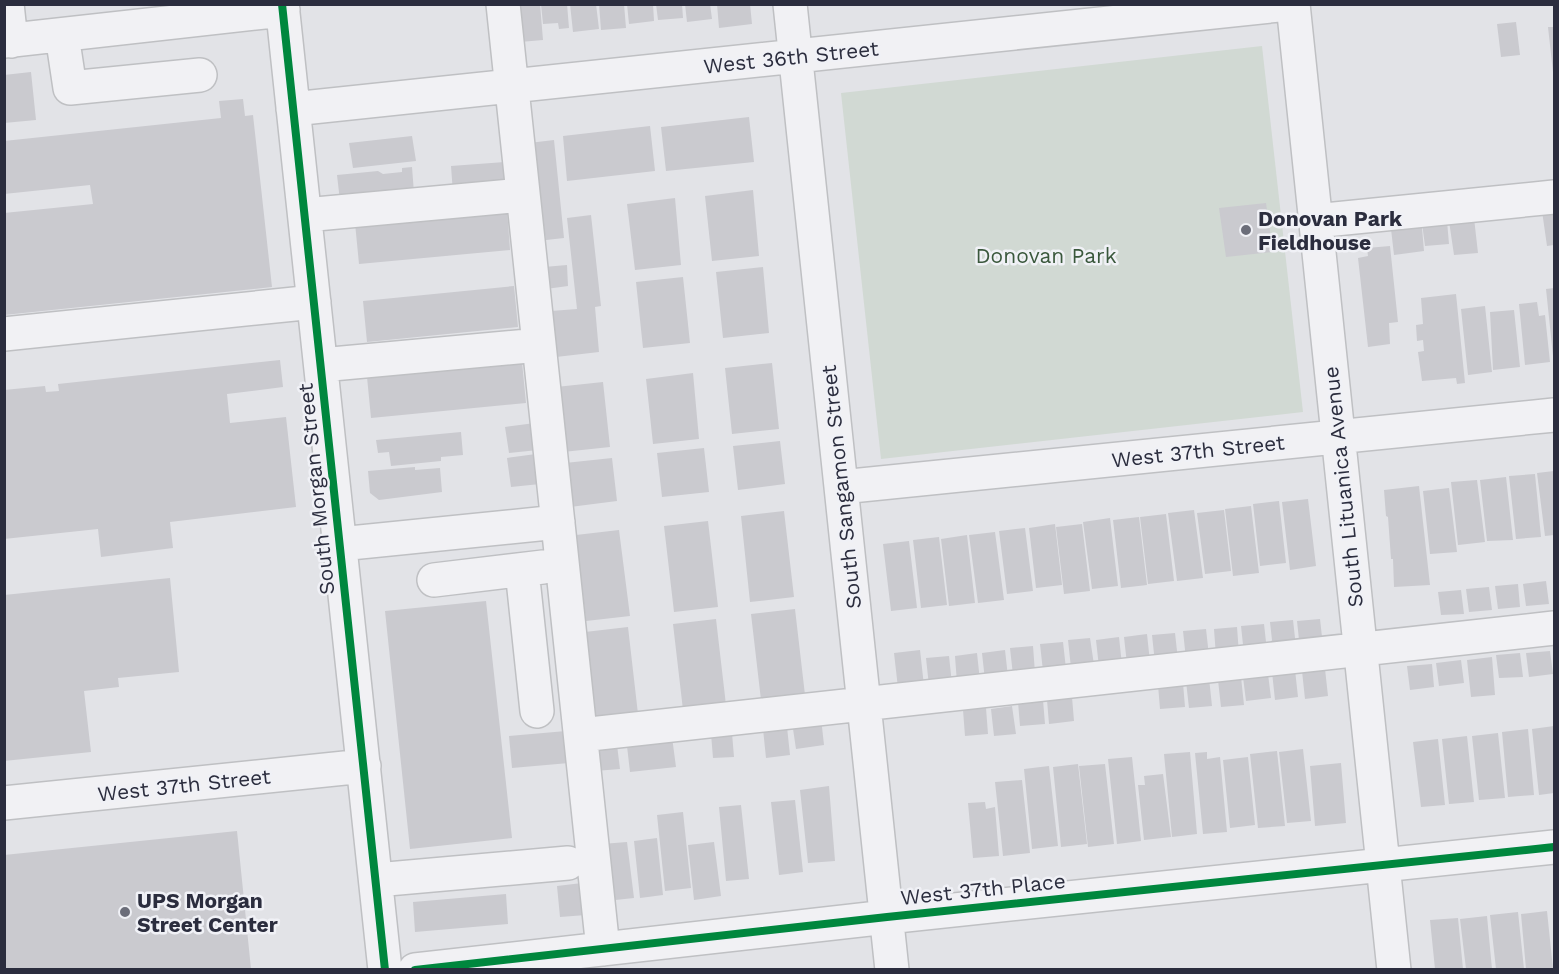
<svg xmlns="http://www.w3.org/2000/svg" width="1559" height="974" font-family="'Work Sans',sans-serif">
<rect width="100%" height="100%" fill="#e2e3e7"/>
<path fill="#d1d9d3" d="M1262,46l41,366 -422,47 -40,-366z"/>
<path fill="#cacacf" d="M516,4h24l3,36 -23,2z
M541,4h26l2,24 -10,1 -1,-6 -15,1z
M570,4h26l3,25 -26,3z
M599,4h25l2,24 -25,2z
M627,4h26l1,17 -25,3z
M656,4h26l1,14 -25,2z
M685,4h25l2,15 -25,3z
M717,4h33l2,20 -33,4z
M1516,22l4,33 -19,2 -4,-33z
M1548,27h6v45h-1z
M31,72l5,48 -32,3v-48z
M243,99l2,17 8,-1 19,172 -268,28v-102l89,-9 -3,-19 -86,9v-53l217,-23 -2,-17z
M749,117l5,45 -88,9 -5,-44z
M650,126l5,45 -88,10 -4,-45z
M412,136l4,25 -63,7 -4,-25z
M554,140l10,98 -18,2 -17,-97z
M505,162l2,25 -54,6 -2,-27z
M412,167l2,26 -74,8 -3,-26 41,-4 5,3 19,-2v-4z
M753,190l6,66 -47,5 -7,-65z
M675,198l6,67 -46,5 -8,-66z
M1266,203l7,49 -47,5 -7,-49z
M507,209l3,41 -151,14 -4,-41z
M1554,210v35l-7,1 -5,-35z
M591,215l10,91 -6,1 4,45 -43,5 -5,-46 26,-2 -10,-91z
M1474,218l4,35 -24,2 -5,-34z
M1447,221l2,23 -24,2 -3,-23z
M1418,227l4,1 2,23 -30,4 -3,-26z
M1390,246l8,76 -9,1 1,21 -22,3 -10,-89 10,-2 -1,-8z
M567,265l1,21 -22,3 -2,-22z
M763,267l6,66 -46,5 -7,-66z
M683,277l7,66 -47,5 -7,-66z
M514,286l4,41 -151,15 -4,-41z
M1554,288v68h-1l-7,-67z
M1456,294l9,89 -8,1 -1,-6 -34,3 -4,-29 6,-1 -1,-11 -6,1 -1,-16 7,-1 -2,-26z
M1537,302l2,14 6,-1 5,47 -25,3 -6,-61z
M1485,306l7,66 -24,3 -7,-66z
M1514,310l6,57 -27,3 -3,-58z
M280,360l3,27 -56,7 3,29 56,-6 10,90 -126,15 3,26 -72,9 -3,-28 -94,10v-149l41,-4 1,6 13,-1 -1,-7z
M522,362l4,41 -155,15 -4,-41z
M772,363l7,66 -47,5 -7,-66z
M693,373l6,66 -46,5 -7,-65z
M603,382l7,65 -47,5 -7,-65z
M535,423l3,27 -29,3 -4,-26z
M461,432l2,23 -22,2v4l-50,5 -2,-14 -11,1 -2,-13z
M780,441l5,43 -47,6 -5,-44z
M704,448l5,44 -47,5 -5,-44z
M536,454l4,30 -29,3 -4,-29z
M612,458l5,43 -47,6 -5,-44z
M415,467v3l25,-2 2,24 -63,8 -9,-7 -2,-22z
M1554,471v64l-9,1 -8,-63z
M1535,474l6,63 -25,2 -7,-63z
M1506,477l7,63 -26,1 -7,-61z
M1477,480l8,62 -27,3 -7,-63z
M1419,486l11,99 -36,2 -1,-28h-2l-3,-42 -2,-1 -2,-26z
M1449,488l8,64 -27,2 -7,-63z
M1308,499l8,67 -26,4 -8,-68z
M1279,501l7,62 -26,3 -7,-62z
M1251,506l8,67 -26,3 -8,-67z
M1194,510l9,68 -26,3 -9,-68z
M1224,510l7,61 -26,3 -8,-61z
M784,511l10,86 -44,5 -9,-86z
M1166,514l8,67 -26,3 -8,-67z
M1139,517l8,68 -26,3 -8,-68z
M1110,518l8,68 -26,3 -9,-67z
M708,521l10,86 -44,5 -10,-86z
M1055,524l7,61 -26,3 -7,-60z
M1082,524l8,67 -26,3 -8,-67z
M1025,528l8,63 -26,3 -8,-63z
M619,530l11,86 -44,5 -10,-86z
M995,532l9,68 -26,3 -9,-68z
M967,535l8,68 -26,3 -8,-67z
M939,537l8,68 -26,3 -8,-68z
M909,541l8,67 -26,3 -8,-67z
M170,578l9,94 -61,6 1,9 -35,4 7,61 -87,9v-166z
M1546,581l3,23 -23,2 -3,-22z
M1518,584l2,23 -22,2 -3,-23z
M1489,587l3,23 -23,2 -3,-23z
M1461,590l3,24 -23,1 -3,-23z
M486,601l26,237 -102,11 -25,-238z
M795,609l10,86 -44,5 -10,-86z
M716,619l10,86 -43,5 -10,-86z
M1320,619l3,27 -23,3 -3,-28z
M1293,620l3,27 -23,2 -3,-27z
M1264,624l3,27 -23,3 -3,-28z
M628,627l10,87 -43,5 -10,-87z
M1237,627l2,27 -23,2 -2,-27z
M1206,629l3,27 -23,3 -3,-28z
M1175,633l3,27 -23,3 -3,-28z
M1147,634l3,28 -23,2 -3,-27z
M1119,637l3,28 -23,2 -3,-27z
M1090,638l4,27 -23,3 -3,-28z
M1063,642l3,27 -23,2 -3,-27z
M1033,646l2,27 -22,2 -3,-27z
M920,650l4,36 -26,2 -4,-35z
M1005,650l3,27 -23,3 -3,-27z
M1550,651l3,23 -24,3 -3,-24z
M977,653l3,28 -23,2 -2,-27z
M1520,653l3,24 -24,1 -3,-23z
M949,656l3,28 -23,2 -3,-28z
M1492,657l3,38 -24,2 -4,-37z
M1461,660l3,23 -25,3 -3,-23z
M1432,664l2,23 -24,3 -3,-24z
M1325,669l3,27 -23,3 -3,-28z
M1295,670l3,27 -23,3 -3,-28z
M1268,674l3,24 -25,3 -3,-24z
M1241,677l3,28 -23,2 -3,-27z
M1209,678l3,28 -23,2 -3,-27z
M1183,683l2,24 -25,2 -2,-24z
M1072,697l2,24 -25,3 -2,-24z
M1043,700l2,24 -25,2 -2,-24z
M1012,706l4,28 -22,2 -3,-27z
M986,708l2,26 -23,2 -2,-26z
M821,718l3,27 -28,4 -4,-27z
M1554,726v67l-15,2 -7,-66z
M787,727l3,28 -24,3 -3,-29z
M1528,729l6,66 -26,2 -6,-65z
M566,731l3,32 -57,5 -3,-32z
M732,733l2,24 -21,1 -2,-24z
M1498,733l7,65 -26,2 -7,-64z
M1467,736l7,66 -25,2 -7,-65z
M672,737l4,30 -46,5 -3,-26z
M1438,739l7,66 -24,2 -8,-65z
M617,745l3,24 -25,2 -2,-23z
M1303,749l8,72 -24,2 -8,-71z
M1277,751l8,75 -27,2 -8,-74z
M1190,752l7,82 -25,3 -8,-83z
M1207,752v7l13,-2 7,75 -24,2 -8,-81z
M1132,757l9,84 -24,3 -9,-85z
M1248,757l7,68 -25,3 -7,-68z
M1341,763l5,60 -31,3 -5,-60z
M1078,764l9,80 -26,3 -8,-80z
M1105,764l9,80 -26,3 -9,-81z
M1049,766l9,80 -26,3 -8,-80z
M1163,774l8,63 -27,3 -6,-55h7l-1,-9z
M1022,780l8,73 -27,3 -8,-74z
M829,786l6,75 -27,2 -8,-73z
M795,800l8,72 -24,3 -8,-73z
M985,802l1,7 9,-2 4,49 -26,2 -5,-55z
M741,805l8,74 -23,2 -7,-74z
M683,812l8,76 -26,3 -8,-76z
M237,831l14,138h-247v-114z
M657,838l6,57 -23,3 -6,-57z
M627,842l7,56 -28,3 -4,-57z
M714,842l7,54 -27,4 -6,-55z
M582,883l4,32 -26,2 -3,-31z
M506,894l2,30 -93,8 -2,-30z
M1547,911l6,58h-27l-5,-55z
M1518,912l6,57h-28l-6,-54z
M1487,916l5,53h-26l-6,-50z
M1458,918l5,51h-28l-5,-49z"/>
<g fill="none" stroke-linecap="round" stroke-linejoin="round">
<defs>
<path id="minor" d="M7,4l4,37
M282,4l103,966
M503,4l100,945
M790,4l102,966
M1293,4l101,966
M62,35l8,53 130,-13
M4,41l279,-31
M293,109l996,-105
M305,215l218,-20
M1315,221l239,-24
M4,334l310,-32
M321,365l218,-20
M841,487l713,-72
M340,544l218,-22
M522,570l15,141
M434,580l109,-13
M581,735l973,-107
M4,803l360,-37
M376,880l192,-17
M415,970l472,-53 667,-70"/>
</defs>
<use href="#minor" stroke="#bfc0c3" stroke-width="36"/>
<use href="#minor" stroke="#f1f1f4" stroke-width="33"/>
<defs>
<path id="cycleway" d="M282,4l103,966
M415,970l472,-53 667,-70"/>
</defs>
<use href="#cycleway" stroke="#f0f1f6" stroke-width="11"/>
<use href="#cycleway" stroke="#00873e" stroke-width="8"/>
</g>
<g fill="#6b6d79" stroke="#f0f1f6" stroke-width="2">
<circle cx="1246" cy="230" r="6"/>
<circle cx="125" cy="912" r="6"/>
</g>
<g text-anchor="middle" dominant-baseline="central" stroke-width="5" stroke-linejoin="round" paint-order="stroke">
<g font-size="21" fill="#2b2d3e" stroke="#f0f1f6">
<text transform="translate(791 57) rotate(-6)">West 36th Street</text>
<text transform="translate(1198 451) rotate(-6)">West 37th Street</text>
<text transform="translate(841 487) rotate(-96)">South Sangamon Street</text>
<text transform="translate(1343 487) rotate(-96)">South Lituanica Avenue</text>
<text transform="translate(316 489) rotate(-96)">South Morgan Street</text>
<text transform="translate(184 785) rotate(-6)">West 37th Street</text>
<text transform="translate(983 889) rotate(-6)">West 37th Place</text>
</g>
<g font-size="21" font-weight="bold" fill="#2b2d3e" stroke="#f0f1f6" text-anchor="start">
<text x="1258" y="218">Donovan Park<tspan x="1258" dy="24">Fieldhouse</tspan></text>
<text x="137" y="900">UPS Morgan<tspan x="137" dy="24">Street Center</tspan></text>
</g>
<g font-size="21" fill="#3a583c" stroke="#f0f1f6">
<text x="1046" y="255">Donovan Park</text>
</g>
</g>
<rect width="1559" height="974" fill="none" stroke="#2b2d3e" stroke-width="12"/>
</svg>
